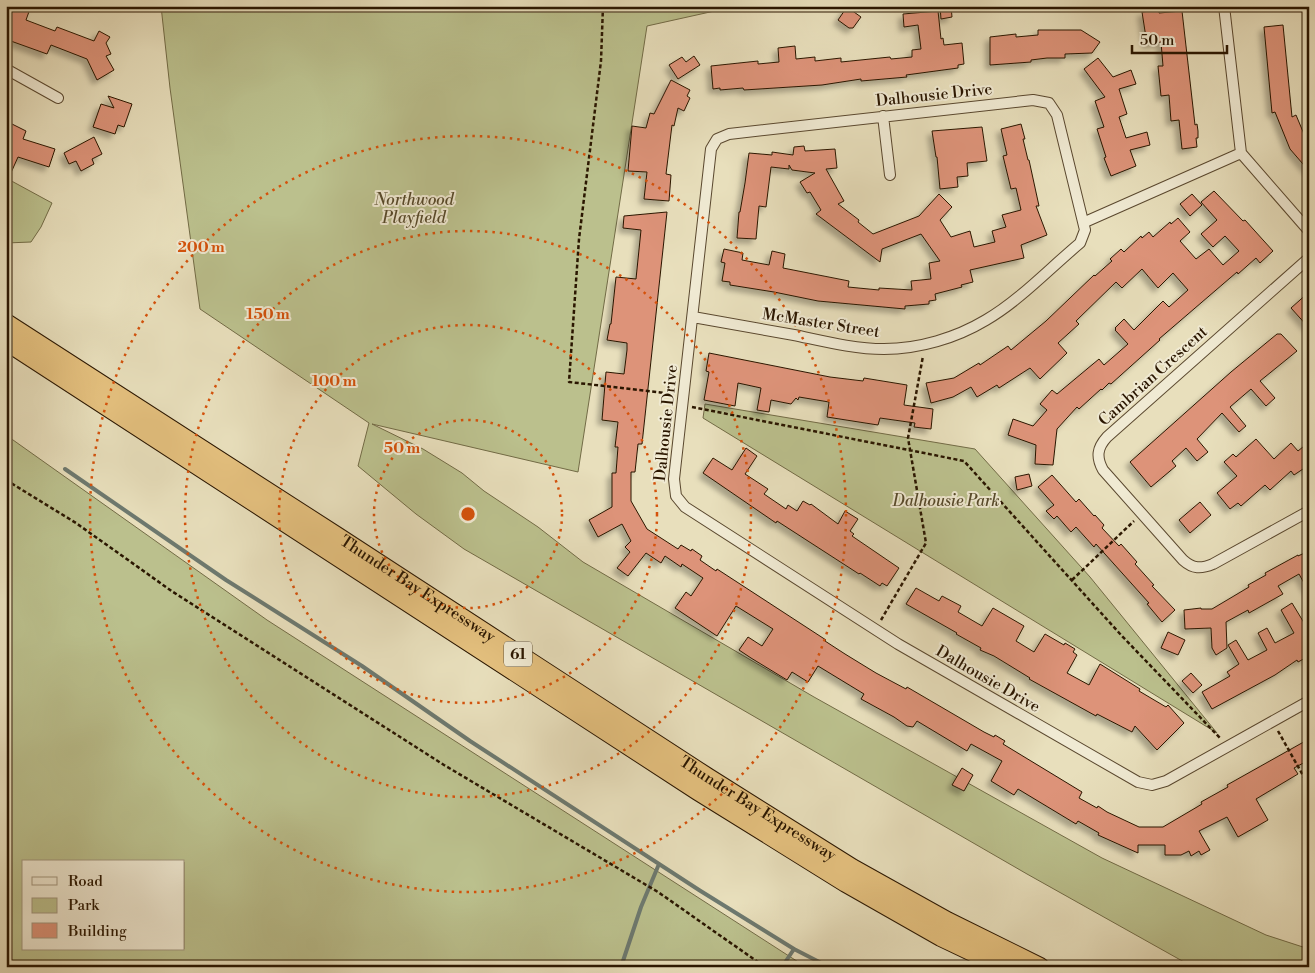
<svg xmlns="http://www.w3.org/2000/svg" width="1315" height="973" font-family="'Libre Bodoni',serif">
<defs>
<filter id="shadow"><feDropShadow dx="-4.5" dy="4.5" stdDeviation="2.5" flood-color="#0004"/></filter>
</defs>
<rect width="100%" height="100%" fill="#e8dfbc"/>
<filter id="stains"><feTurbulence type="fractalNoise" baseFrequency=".004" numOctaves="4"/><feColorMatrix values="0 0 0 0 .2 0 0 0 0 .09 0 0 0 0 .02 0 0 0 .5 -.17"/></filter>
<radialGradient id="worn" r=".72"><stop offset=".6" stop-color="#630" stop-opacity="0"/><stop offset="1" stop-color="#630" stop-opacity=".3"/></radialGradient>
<path fill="#bbc08d" stroke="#726b46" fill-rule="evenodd" d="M161,6h576l-90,20 -69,446 -206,-48 51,25 39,24 22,18 54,36 45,35 231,135 288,161 164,77 43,14v18h-116l-166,-93 -563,-325 -48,-35 -58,-48 11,-43 -169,-114 -30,-221z
M6,178l46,25 -11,24 -10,15 -25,1z
M705,404l270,45 115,128 127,156 -514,-315z
M6,435l261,185 539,347h-800zM24,862h160v87h-160z"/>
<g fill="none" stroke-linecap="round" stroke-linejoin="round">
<path stroke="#6d796f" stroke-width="4" d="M65,469l161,111 136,86 108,75 229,149 95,59 35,18
M621,967l20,-60 18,-43
M782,967l12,-18"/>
</g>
<path fill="#dd9379" stroke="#2a1600" filter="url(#shadow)" d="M13,6h18l-5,14 29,11 2,-4 37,14 5,-10 11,6 -4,6 5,11 -5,2 8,14 -17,10 -10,-21 -36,-14 -4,9 -39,-14 -2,-2v-14z
M940,6h11l1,11 -11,2z
M847,7l14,10 -8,11h-4l-11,-8z
M1159,10v3l23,-2 13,114 2,-1 1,7v7h-2l1,9 -15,2 -3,-29 -8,1 -2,-26 -8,1 -3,-30h5l-2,-24 -14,2 -5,-32z
M938,11l3,28 2,-1 1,7 18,-2 2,21 -6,1v3l-52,7 1,2 -46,4v-2l-39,6 -78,5 -1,-2 -23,2v-2l-7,1 -2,-23 47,-5v3l21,-2 -1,-14 17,-2 1,13 19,-2v4l26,-3v4l49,-5 1,2 21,-2v-7l9,-1 -3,-24 -14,2 -1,-13z
M1283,25l9,92 4,-2 13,31v25l-19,-22 -15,-37 -3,1 -8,-86z
M1038,30h43l19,12 -8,11 -27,1v4h-18l-16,2v2l-41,3v-28l26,-3v3l22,-2z
M694,56l6,9 -22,14 -9,-14 13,-8 4,5z
M1098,58l15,19 18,-7 5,14 -17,5 8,25 -8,3 7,21 21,-6 3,13 -20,5 6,16 -25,10 -7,-18 2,-1 -9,-28 7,-2 -9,-26 10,-4 -21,-28z
M671,80l19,10 -3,6 3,2 -6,13 -6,-3 -4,18 -2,-1 -6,49 5,1 -2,26 -25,-2 3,-27 -19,-1 4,-45 14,2 4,-15 4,1z
M108,96l24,8 -8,23 -6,-2 -3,9 -22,-7 8,-23 13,4z
M6,121l20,10 -3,8 32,10 -6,18 -31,-10 -12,27z
M1021,124l4,15h-2l5,21h1l10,46h-3l11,29 -26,10 3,13 -54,12 3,12 -12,3 1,2 -27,7 1,6 -7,1v3l-24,2v3l-87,-8 -44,-9 -44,-7v-3l-8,-1 3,-18 -4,-1 3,-13 19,4 -1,7 27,5 3,-14 13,3 -2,14 66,13 -1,6 31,3v-2l33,2 -1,-9 20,-2 -2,-16 11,-2 -19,-27 -39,15 -2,13 -64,-48 5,-4 -11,-18 -3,1 -7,-11 15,-9 -23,-3 -3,-5v4l-18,-2 -5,40 -7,-1 -3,33 -19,-1 2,-26h1l5,-29 4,-30 23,2v-3l21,3 1,-8 10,-1 1,5 30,-2 2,19 -11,1 18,32 -6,3 21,16 -1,2 15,12 46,-18 20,-22 13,13 -12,13 11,17 19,-6 4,16 21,-5 -3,-11 14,-4 -4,-12 19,-5 -5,-22 -5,1 -8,-33 4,-1 -6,-26z
M982,127l5,34 -20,2 1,13 -11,1 1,10 -18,2 -3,-32h-1l-4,-26z
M94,137l8,17 -10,5 2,5 -13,7 -5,-10 -7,3 -5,-11z
M1214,191l29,30 2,-1 28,31 -13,12 -4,-5 -18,16 -1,-2 -78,67 1,1 -49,44 -2,-1 -7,7 -1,-1 -22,20 -2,-2 -20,22 -4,36 -18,-1 1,-19 -28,-10 5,-16 20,7 14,-16 -7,-6 12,-14 5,4 42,-35 5,6 24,-21 -13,-14 1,-1 -1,-1 9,-9 10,11 29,-29 6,6 19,-17 -15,-17 -15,15 -16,-19 -20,19 -6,-6 -40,39 3,3 -21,19 9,10 -27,26 -10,-11 -31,20 -2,-3 -20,12 -6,-10 -18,10 -22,6 -5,-20 28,-5 25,-15 1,2 28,-19 3,4 35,-29 48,-46 1,1 17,-15 -2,-2 11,-10 3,3 17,-16 1,2 7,-6 4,5 17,-15 1,2 7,-6 12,14 -10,9 16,18 13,-10 14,16 16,-14 -14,-15 -12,11 -12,-13 16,-14 -16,-18z
M1192,194l10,11 -12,11 -10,-12z
M667,212l-25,232h-4l-3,28h-4v29l16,28 31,20 3,-4 10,6 1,-2 10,7 -2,4 16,11 1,-2 109,71 -1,1 20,13 31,19 30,16 1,-2 77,45 10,5 1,-2 10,6 -2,3 79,48 -3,6 18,10 1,-2 9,6 32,15h24l34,-20 5,-3 -1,-2 27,-15 -1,-2 82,-46v21l-15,8 4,6 -42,25 12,21 -30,17 -11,-20 -28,14 11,19 -9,5 -2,-4 -8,5 -2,-5 -8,4h-16v-10h-27v8l-40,-18 1,-2 -21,-12 -2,3 -58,-35 -4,6 -23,-14 11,-20 -31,-17 -4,7 -50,-30 -4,6 -6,-1 -13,-9 -33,-18 3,-5 -46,-28 -10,16 -16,-10 -5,8 -36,-22 -12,-8 9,-13 14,9 11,-17 -37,-23 -19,30 -42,-28 11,-16 5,4 12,-18 -21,-14 -1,3 -16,-11 -4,7 -15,-10 -18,23 -11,-8 13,-16 -5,-5 6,-6 -9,-17 -24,13 -9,-17 23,-13v-34h4l2,-26h-3l3,-25 -16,-2 4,-48 18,2 3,-24v-7l-20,-3 3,-16h1l5,-47 20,2 5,-49 -18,-2 1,-12z
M1309,292v36l-18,-20z
M1277,334h4l16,17 -37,30 15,17 -9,8 -15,-17 -21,18 16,19 -7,6 -17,-19 -25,26 11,13 -11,9 -11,-13 -14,13 4,5 -25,21 -21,-25 101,-90z
M709,353l121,24 33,4 1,-3 43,7 -3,20 29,4 -2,20 -17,-2 1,-4 -35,-5 -2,7 -51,-8 2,-15 -30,-5 -1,3 -2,-2 -5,6 -20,-4 -2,12 -12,-2 4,-22 -23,-5 -3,23 -31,-6 5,-28 -3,-1z
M1256,439l18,20 17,-16 7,8 11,-9v23l-15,10 -3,-4 -21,19 -5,-5 -24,21 -3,-3 -8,6 -13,-16 20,-17 -13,-14 9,-8 3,3z
M746,448l11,8 -12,18 23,15 -4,5 22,15 2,-4 9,6 6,-10 7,4 1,-1 27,20 7,-13 13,8 -8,12 4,3 -2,2 47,32 -12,18 -5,-3 -2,3 -20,-13 -1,1 -82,-53 -1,2 -73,-50 10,-15 19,12z
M1029,474l3,12 -15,4 -2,-13z
M1052,475l24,27 3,-3 15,17 1,-1 9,10 -2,3 17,18 2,-2 16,18 -2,2 19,21 -2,1 23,24 -13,12 -15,-18 2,-1 -53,-59 -2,3 -18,-20 -5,5 -14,-16 -3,3 -8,-8 8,-6 -16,-18z
M1200,502l11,13 -21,18 -11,-13z
M1309,551v41l-10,-18 -21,12 5,8 -34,19 -1,-3 -22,12 1,26 -11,7 -4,-7 -1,-20 -26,1 -1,-19 17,-2v1h11l37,-22 -1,-2 18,-10 -1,-2 33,-18v1z
M916,588l23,13 3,-5 19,10 -3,6 24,14 11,-18 31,18 -8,15 18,11 11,-18 19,11 1,-2 10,6 -2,3 4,3 -10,18 22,12 11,-21 40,25 -1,2 27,16 2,-2 16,18 -27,27 -22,-24 -3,6 -35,-18 -1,2 -67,-37 1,-1 -36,-22 -14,-6 1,-2 -25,-14 1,-1 -51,-29z
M1292,603l17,28v25l-11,6 -1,-2 -22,15 -63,34 -10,-17 28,-16 -3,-4 12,-8 -11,-19 8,-5 12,20 19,-10 -9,-17 9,-5 8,15 19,-10 -13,-23z
M1168,632l17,8 -7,15 -17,-7z
M1191,673l11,12 -9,8 -11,-12z
M962,768l11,7 -9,16 -12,-6z"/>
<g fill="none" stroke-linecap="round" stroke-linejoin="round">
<defs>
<path id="minor" d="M1224,6l17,147 68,78
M6,69l52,29
M883,116l7,59
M1085,222l156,-69
M1309,258l-202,179c-10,11 -11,20 -4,33l80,90c10,9 18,9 30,4l96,-53
M693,317c33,6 67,12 101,18 29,6 60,14 90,14 35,0 72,-11 102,-29 33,-19 64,-52 94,-77l5,-13 -28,-115 -8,-12 -16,-3 -304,34 -12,5 -6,10 -37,330 2,17 9,11 213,137 240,138 14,3 14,-4 143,-80"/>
<g id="trunk">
<path id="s1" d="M6,323l332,214 369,240 145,91 95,53 93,46"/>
<path d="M6,341l692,450 148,92 95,54 63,30"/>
</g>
</defs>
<use href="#minor" stroke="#5a482f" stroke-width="12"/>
<use href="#trunk" stroke="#2a1600" stroke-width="20"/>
<path stroke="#2a1600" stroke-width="2.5" stroke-dasharray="4 2.5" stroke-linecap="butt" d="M603,6l-2,55 -22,178 -10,143 105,12
M692,407l272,54 157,174 99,103
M6,480l70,43 97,69 271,173 214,127 107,75
M1072,580l62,-59
M881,620l45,-77 -18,-105 15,-82
M1278,731l31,55"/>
<use href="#minor" stroke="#f0ead3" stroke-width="10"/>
<use href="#trunk" stroke="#e4c07e" stroke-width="18"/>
</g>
<g fill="none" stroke="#d5520b" stroke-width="2.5" stroke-dasharray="2.5 5">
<circle cx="468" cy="514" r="94"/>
<circle cx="468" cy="514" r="189"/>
<circle cx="468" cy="514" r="283"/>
<circle cx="468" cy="514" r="378"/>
</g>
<g text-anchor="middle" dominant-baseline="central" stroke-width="4" stroke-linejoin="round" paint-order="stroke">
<rect fill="#f0ead3" stroke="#65563f" stroke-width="1" x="504" y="641.5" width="28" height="25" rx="4"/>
<g font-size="15" font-weight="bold" fill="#2a1600">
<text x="518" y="654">61</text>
</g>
<g font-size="16" fill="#2a1600" stroke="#f0ead3">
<text transform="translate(934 95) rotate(-6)">Dalhousie Drive</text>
<text transform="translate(821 323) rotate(9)">McMaster Street</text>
<text transform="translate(1153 376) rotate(-42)">Cambrian Crescent</text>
<text transform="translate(666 423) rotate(-84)">Dalhousie Drive</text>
<text stroke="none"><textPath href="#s1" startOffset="490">Thunder Bay Expressway</textPath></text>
<text transform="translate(988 679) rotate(30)">Dalhousie Drive</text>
<text stroke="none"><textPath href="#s1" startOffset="895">Thunder Bay Expressway</textPath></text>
</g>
<g font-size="16" font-style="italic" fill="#56492a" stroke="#f0ead3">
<text x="414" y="200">Northwood<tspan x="414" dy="18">Playfield</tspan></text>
<text x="946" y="501">Dalhousie Park</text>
</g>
</g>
<circle cx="468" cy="514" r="8" fill="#d5520b" stroke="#f0ead3" stroke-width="2.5"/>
<g font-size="15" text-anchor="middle" font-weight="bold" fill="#d5520b" stroke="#f0ead3" stroke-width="4" stroke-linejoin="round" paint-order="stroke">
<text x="201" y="252">200 m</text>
<text x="268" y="319">150 m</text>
<text x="334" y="386">100 m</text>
<text x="402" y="453">50 m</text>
</g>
<rect width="1315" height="973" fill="none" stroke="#e8dfbc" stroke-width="25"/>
<rect x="8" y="8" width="1300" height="958" fill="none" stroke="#2a1600" stroke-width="2.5"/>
<rect x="12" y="12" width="1290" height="948" fill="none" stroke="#2a1600"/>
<rect x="22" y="860" width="162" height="90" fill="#f0ead3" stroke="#a1957f"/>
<rect x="32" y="877" width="25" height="8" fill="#f0ead3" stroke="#a1957f"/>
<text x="68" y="886" font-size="15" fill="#2a1600">Road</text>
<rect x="32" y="898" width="25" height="15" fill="#bbc08d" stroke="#a1957f"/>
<text x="68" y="910" font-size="15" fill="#2a1600">Park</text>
<rect x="32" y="923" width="25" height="15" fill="#dd9379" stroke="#a1957f"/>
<text x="68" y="936" font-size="15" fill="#2a1600">Building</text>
<path d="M1132 45v8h95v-8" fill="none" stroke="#2a1600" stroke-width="2.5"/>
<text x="1140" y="45" font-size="15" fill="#2a1600" stroke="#f0ead3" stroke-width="4" paint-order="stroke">50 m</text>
<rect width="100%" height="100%" filter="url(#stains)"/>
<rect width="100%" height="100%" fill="url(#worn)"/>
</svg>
